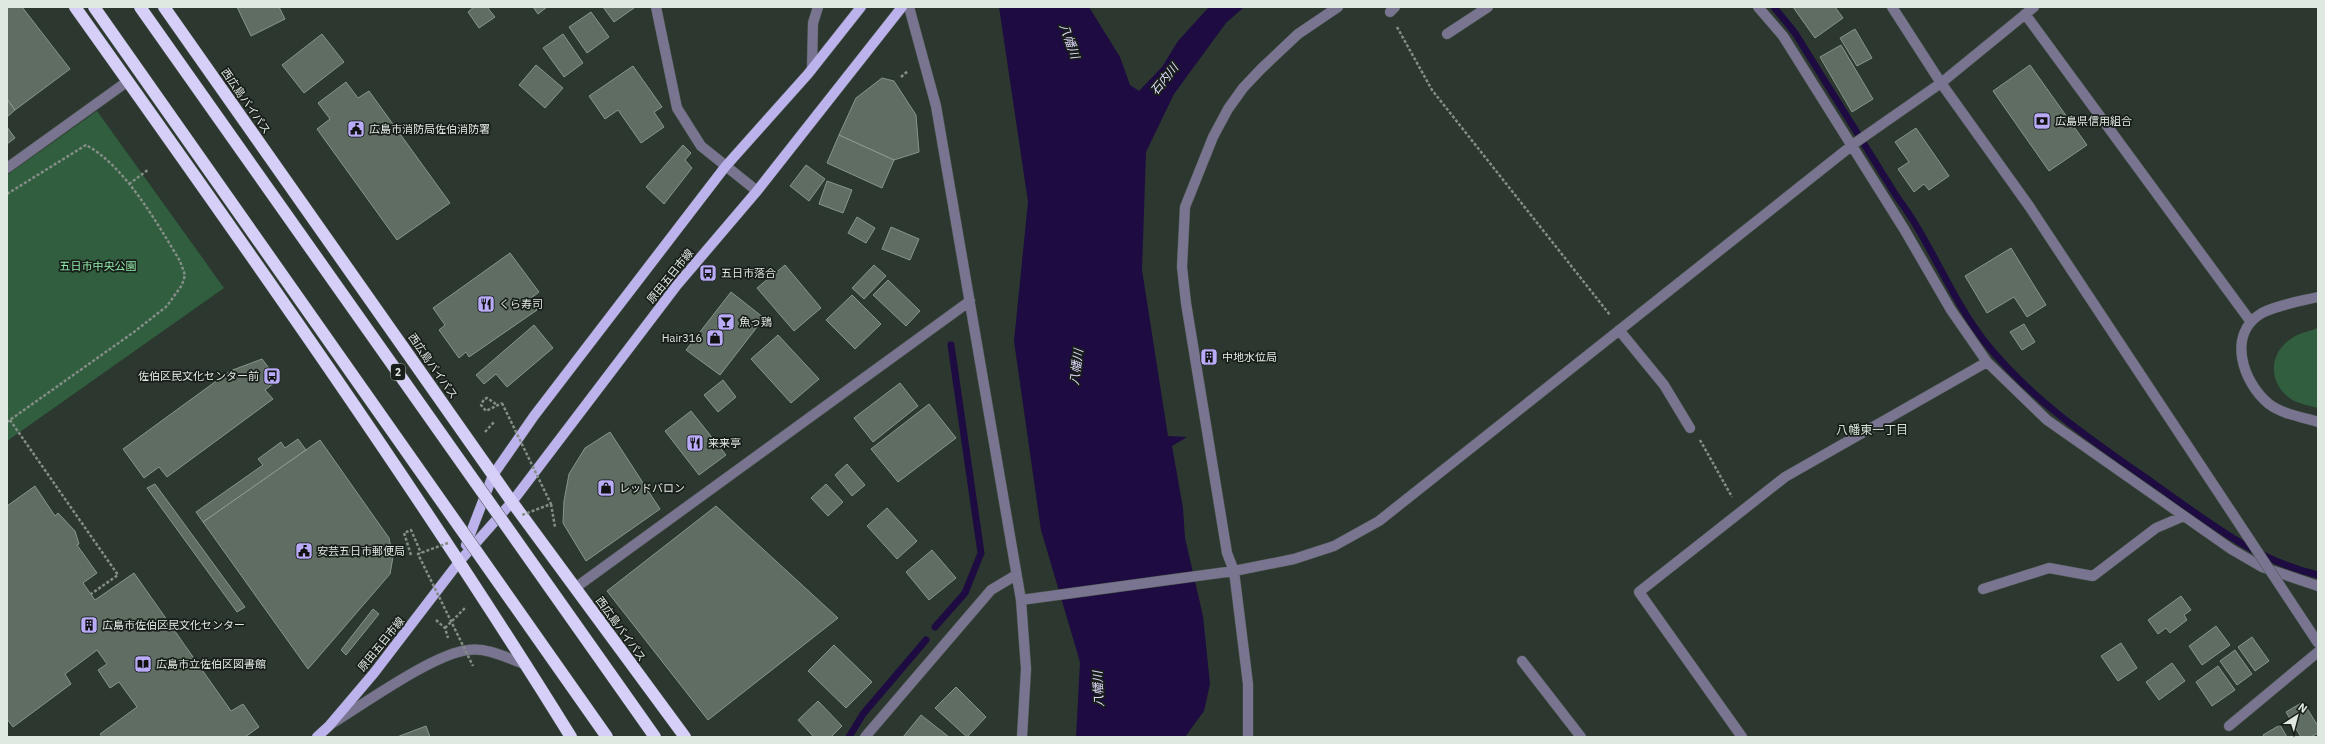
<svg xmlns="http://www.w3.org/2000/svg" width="2325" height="744" font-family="'IBM Plex Sans','Noto Sans JP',sans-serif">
<rect width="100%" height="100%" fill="#2c382f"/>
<path fill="#305e3e" d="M97,111l127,177 -217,153v-266z
M2318,328v80c-7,-2 -17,-4 -24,-7 -26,-15 -27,-47 -2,-63 7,-5 18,-7 26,-10z"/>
<path fill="#1d0b41" d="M999,7h90l31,50 10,28 9,6 23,-24 16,-26 31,-34h35l-18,16 -52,71 -28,58 -4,118 26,166 19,1 -15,9 11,62 2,30 18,78 7,68 -6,27 -19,26h-109l4,-75 -39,-132 -27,-189 14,-139z"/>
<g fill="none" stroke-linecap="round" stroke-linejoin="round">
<path stroke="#1d0b41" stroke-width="7" d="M1774,7l21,26 102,164c34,45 53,100 88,145 46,58 108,99 168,141 51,36 103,78 165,92
M935,627l30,-34 16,-40 -30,-208
M849,737l14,-23 63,-74"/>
</g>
<path fill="#5f6d62" stroke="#87968a" d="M7,7h15l48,62 -55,41 -8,-11z
M237,7h42l6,12 -34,17z
M474,7h13l8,10 -16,11 -11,-16z
M533,7h14l-9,7z
M603,7h31v1l-20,14z
M1793,7h42l8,11 -28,20z
M591,12l18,25 -22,16 -18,-26z
M1855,29l17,29 -15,8 -17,-28z
M322,34l22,28 -40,31 -22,-28z
M563,34l20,29 -19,14 -21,-29z
M1841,45l32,54 -21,13 -32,-55z
M536,65l27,23 -18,20 -26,-23z
M2030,65l57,80 -38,26 -56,-80z
M633,66l29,41 -8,5 10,15 -23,16 -23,-33 -13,9 -16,-23z
M882,78l12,3 22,34 3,37 -25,8 -55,-25 17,-37z
M346,82l12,16 11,-7 81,112 -53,37 -80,-111 13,-10 -12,-16z
M7,99l8,11 -8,7z
M7,127l8,11 -8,6z
M1916,128l33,48 -20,14 -5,-6 -10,8 -16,-23 11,-7 -14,-20z
M839,135l55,25 -12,28 -55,-25z
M683,145l8,8 -6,7 7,8 -28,36 -18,-17z
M806,165l19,14 -16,22 -19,-15z
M827,181l25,9 -9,23 -24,-9z
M857,217l18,11 -9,15 -18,-10z
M891,227l28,12 -9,21 -28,-11z
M2011,248l35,57 -19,12 -13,-20 -27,16 -22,-37z
M510,253l29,39 -9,7 7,11 -68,47 -3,-5 -7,6 -20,-28 6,-5 -12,-17z
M785,265l36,43 -27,23 -37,-43z
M874,265l12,11 -22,23 -12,-11z
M888,280l32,31 -14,15 -33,-31z
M731,292l33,26 -44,57 -34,-25z
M852,295l29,29 -26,25 -29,-29z
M2024,324l11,18 -13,8 -12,-18z
M534,325l19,23 -46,39 -11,-13 -12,10 -8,-9z
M778,335l41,44 -28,24 -40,-44z
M1210,352l2,9h-5l-1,-8z
M262,359l16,21 -13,10 8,9 -106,78 -8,-10 -15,11 -21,-29 107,-78z
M723,380l13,17 -18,15 -14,-17z
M900,383l18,23 -45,36 -19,-24z
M929,404l27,34 -58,44 -27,-33z
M691,411l35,44 -27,20 -34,-44z
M610,432l50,77 -74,52 -23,-38 1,-22 5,-27 16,-26z
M298,439l8,11 -103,72 -7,-10 67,-47 -5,-6 23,-17 4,6z
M320,440l69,98 4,19 -3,17 -82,95 -105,-147z
M847,464l18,21 -13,11 -17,-21z
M155,484l90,123 -8,5 -90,-124z
M826,484l17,18 -15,14 -17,-18z
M35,486l20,30 3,-3 17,18 4,13 -2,1 20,28 -14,10 12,17 39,-27 97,138 12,-7 16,23 -14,10h-143l-2,-3 37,-27 -18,-25 -9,6 -12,-18 9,-6 -10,-14 -32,24 6,10 -58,43 -6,-8v-213z
M716,506l122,112 -130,102 -101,-129z
M887,508l30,33 -20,18 -30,-33z
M932,550l24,28 -27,22 -23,-28z
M2181,596l10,14 -7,5 3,5 -17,13 -4,-5 -8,6 -10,-14z
M373,609l6,5 -33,41 -5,-5z
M2216,626l14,19 -28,20 -13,-19z
M2252,637l17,24 -14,10 -17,-24z
M2121,643l16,25 -19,13 -17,-25z
M834,645l38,37 -26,26 -38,-37z
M2235,650l17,24 -15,11 -17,-24z
M2172,663l13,18 -26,19 -13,-18z
M2218,666l17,24 -23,16 -16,-24z
M956,687l30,30 -19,20 -32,-29z
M818,701l24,25 -11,11h-17l-16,-17z
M2303,702l15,24v7l-7,4h-10l-15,-25z
M921,715l28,22h-46z
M2280,725l7,12h-23l-1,-2z
M426,726l4,11h-33z"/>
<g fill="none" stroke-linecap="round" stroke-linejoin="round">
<defs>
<path id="minor" d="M656,7l21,101 24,38 56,45
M909,7l27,99 85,494 5,69 -4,68
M1758,7l25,29 121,193 47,81 36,52 60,58 184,129 31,18 56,19
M1892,7l49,76 88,123
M1390,12l5,-5
M2025,14l226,308
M1447,34l41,-27
M812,69l1,-46 5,-16
M7,168l121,-87
M2318,297c-17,4 -41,8 -56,16 -36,21 -19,70 7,91 13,10 33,13 49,18
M1619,330l45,55 26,43
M575,588l395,-287
M1983,589l66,-21 44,8 63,-48 28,-12
M1021,600l213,-29 60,-12 40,-13 45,-25 476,-378 86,-60 93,-76
M1522,661l59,76
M331,724c33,-20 102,-70 137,-74 20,-3 41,9 59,15
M2229,726l89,-74
M865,737l126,-147 25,-15
M1248,737v-53l-14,-113 -7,-18 -41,-250 -4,-36 3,-60 28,-70 15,-28 15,-21 18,-19 37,-35 40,-27
M1742,737l-103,-145 146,-115 202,-115"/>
<path id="major" d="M466,545l27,-70 41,-59 191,-249 83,-93 53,-67
M317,737l12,-11 45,-53 85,-111 53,-60 165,-217 80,-94 145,-184"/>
<path id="highway" d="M75,7c171,240 341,480 496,730
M164,7l348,495 173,235"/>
</defs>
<use href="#minor" stroke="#49544c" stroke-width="11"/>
<use href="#major" stroke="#49544c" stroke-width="11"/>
<use href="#highway" stroke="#49544c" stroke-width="13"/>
<path stroke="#848e86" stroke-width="2.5" stroke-dasharray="3 2" stroke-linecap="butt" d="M1397,27l35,63 178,225
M901,77l7,-6
M129,184l20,-15
M7,194l79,-49c39,21 71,78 94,116l5,14 -3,10 -15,21 -33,26 -127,90
M496,404l-9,-6 -3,1 -3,6 5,6 16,-8
M10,420l108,155 -27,19
M485,432l9,-10
M1700,440l32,57
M551,504l4,23
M411,555l-7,-22 7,-3 10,23
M436,620l9,8 3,10
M445,628l21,-21"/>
<use href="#minor" stroke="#797490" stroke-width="10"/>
<use href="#major" stroke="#bdb3ec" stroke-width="10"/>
<use href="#highway" stroke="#d6d0f9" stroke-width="12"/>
<defs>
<path id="minor-bridge" d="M2029,206l289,437"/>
<path id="highway-bridge" d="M94,7l513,730
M140,7l515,730"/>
</defs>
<use href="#minor-bridge" stroke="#49544c" stroke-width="11" stroke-linecap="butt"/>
<use href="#highway-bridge" stroke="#49544c" stroke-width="13" stroke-linecap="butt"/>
<path stroke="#848e86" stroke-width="2.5" stroke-dasharray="3 2" stroke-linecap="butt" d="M502,403l49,101 -29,11
M448,543l-30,11 55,112"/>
<use href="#minor-bridge" stroke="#797490" stroke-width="10"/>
<use href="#highway-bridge" stroke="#d6d0f9" stroke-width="12"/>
</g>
<defs>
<symbol id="bank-square" viewBox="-11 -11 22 22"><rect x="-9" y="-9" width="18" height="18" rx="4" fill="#b9abf7" stroke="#181e19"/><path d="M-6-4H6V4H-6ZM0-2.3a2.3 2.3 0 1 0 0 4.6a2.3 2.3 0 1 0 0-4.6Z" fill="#111"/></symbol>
<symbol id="civic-square" viewBox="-11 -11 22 22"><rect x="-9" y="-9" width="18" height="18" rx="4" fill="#b9abf7" stroke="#181e19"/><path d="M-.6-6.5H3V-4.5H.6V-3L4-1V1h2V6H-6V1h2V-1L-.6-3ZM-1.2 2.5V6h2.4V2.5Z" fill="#111"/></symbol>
<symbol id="bus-square" viewBox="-11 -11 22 22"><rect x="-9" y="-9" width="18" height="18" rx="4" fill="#b9abf7" stroke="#181e19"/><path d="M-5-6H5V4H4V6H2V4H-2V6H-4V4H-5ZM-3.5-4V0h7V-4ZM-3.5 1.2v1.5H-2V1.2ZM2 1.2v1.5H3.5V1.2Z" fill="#111"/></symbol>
<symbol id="restaurant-square" viewBox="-11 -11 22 22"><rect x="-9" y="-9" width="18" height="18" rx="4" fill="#b9abf7" stroke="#181e19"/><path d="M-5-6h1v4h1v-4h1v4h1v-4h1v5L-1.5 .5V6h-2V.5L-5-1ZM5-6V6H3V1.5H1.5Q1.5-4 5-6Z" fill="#111"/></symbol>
<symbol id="bar-square" viewBox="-11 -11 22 22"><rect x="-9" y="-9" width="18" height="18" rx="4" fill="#b9abf7" stroke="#181e19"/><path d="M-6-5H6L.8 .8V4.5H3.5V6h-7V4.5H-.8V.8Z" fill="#111"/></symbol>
<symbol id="shop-square" viewBox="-11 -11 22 22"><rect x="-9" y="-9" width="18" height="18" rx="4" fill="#b9abf7" stroke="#181e19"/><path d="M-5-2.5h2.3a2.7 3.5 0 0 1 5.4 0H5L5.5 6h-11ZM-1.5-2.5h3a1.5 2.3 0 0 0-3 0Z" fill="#111"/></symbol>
<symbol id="building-square" viewBox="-11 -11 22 22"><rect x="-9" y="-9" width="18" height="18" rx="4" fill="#b9abf7" stroke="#181e19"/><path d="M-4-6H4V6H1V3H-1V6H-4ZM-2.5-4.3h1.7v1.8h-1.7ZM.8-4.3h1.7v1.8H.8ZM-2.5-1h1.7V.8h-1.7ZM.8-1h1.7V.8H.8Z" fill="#111"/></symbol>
<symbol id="library-square" viewBox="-11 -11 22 22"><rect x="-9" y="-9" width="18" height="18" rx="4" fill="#b9abf7" stroke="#181e19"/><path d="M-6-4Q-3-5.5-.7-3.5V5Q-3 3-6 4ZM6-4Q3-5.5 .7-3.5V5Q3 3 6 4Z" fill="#111"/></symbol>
</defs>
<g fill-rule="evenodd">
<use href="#bank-square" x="2032" y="111" width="20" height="20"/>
<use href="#civic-square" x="346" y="119" width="20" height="20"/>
<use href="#bus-square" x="698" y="263" width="20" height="20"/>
<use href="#restaurant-square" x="476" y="294" width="20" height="20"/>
<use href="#bar-square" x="716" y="312" width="20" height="20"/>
<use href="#shop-square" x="705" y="328" width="20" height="20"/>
<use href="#building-square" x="1199" y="347" width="20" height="20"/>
<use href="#bus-square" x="262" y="366" width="20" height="20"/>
<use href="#restaurant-square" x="685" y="433" width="20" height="20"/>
<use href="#shop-square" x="596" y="478" width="20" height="20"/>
<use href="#civic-square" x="294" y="541" width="20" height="20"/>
<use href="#building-square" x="79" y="615" width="20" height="20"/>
<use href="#library-square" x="133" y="654" width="20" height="20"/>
</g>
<g text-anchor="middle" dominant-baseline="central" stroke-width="3.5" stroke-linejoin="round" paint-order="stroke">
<rect fill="#181e19" stroke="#a4aba6" stroke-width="1" x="391" y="364" width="14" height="16" rx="3"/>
<g font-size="10" font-weight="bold" fill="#e0e8e2">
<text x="398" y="372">2</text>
</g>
<g font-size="11" fill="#e0e8e2" stroke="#181e19">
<text transform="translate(246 101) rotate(55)">西広島バイパス</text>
<text transform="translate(670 276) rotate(-51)">原田五日市線</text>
<text transform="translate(433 366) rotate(55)">西広島バイパス</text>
<text transform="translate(621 629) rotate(54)">西広島バイパス</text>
<text transform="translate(381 644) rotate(-51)">原田五日市線</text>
</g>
<g font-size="11" fill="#e0e8e2" stroke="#181e19" text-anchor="start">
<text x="2055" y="121">広島県信用組合</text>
<text x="369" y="129">広島市消防局佐伯消防署</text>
<text x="721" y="273">五日市落合</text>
<text x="499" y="304">くら寿司</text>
<text x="739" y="322">魚っ鶏</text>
<text x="702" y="338" text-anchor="end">Hair316</text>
<text x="1222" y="357">中地水位局</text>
<text x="259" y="376" text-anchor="end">佐伯区民文化センター前</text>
<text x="708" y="443">来来亭</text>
<text x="619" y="488">レッドバロン</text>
<text x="317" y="551">安芸五日市郵便局</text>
<text x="102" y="625">広島市佐伯区民文化センター</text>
<text x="156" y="664">広島市立佐伯区図書館</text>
</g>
<g font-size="11" fill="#90eaaa" stroke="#181e19">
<text x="98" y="266">五日市中央公園</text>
</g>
<g font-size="12" font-style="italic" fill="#dfd9fd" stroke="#181e19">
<text transform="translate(1070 41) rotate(70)">八幡川</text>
<text transform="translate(1164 79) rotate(-51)">石内川</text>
<text transform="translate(1076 367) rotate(-83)">八幡川</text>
<text transform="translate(1098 689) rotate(-93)">八幡川</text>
</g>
<g font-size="12" fill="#d1e0d4" stroke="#181e19">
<text x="1872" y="429">八幡東一丁目</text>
</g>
</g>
<rect width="2325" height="744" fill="none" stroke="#e0e8e2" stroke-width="16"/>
<g transform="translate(2297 716) rotate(36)" stroke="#181e19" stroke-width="3" paint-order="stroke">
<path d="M0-3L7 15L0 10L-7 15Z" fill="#e0e8e2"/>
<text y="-6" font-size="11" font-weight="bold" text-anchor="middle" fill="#e0e8e2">N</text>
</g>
</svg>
